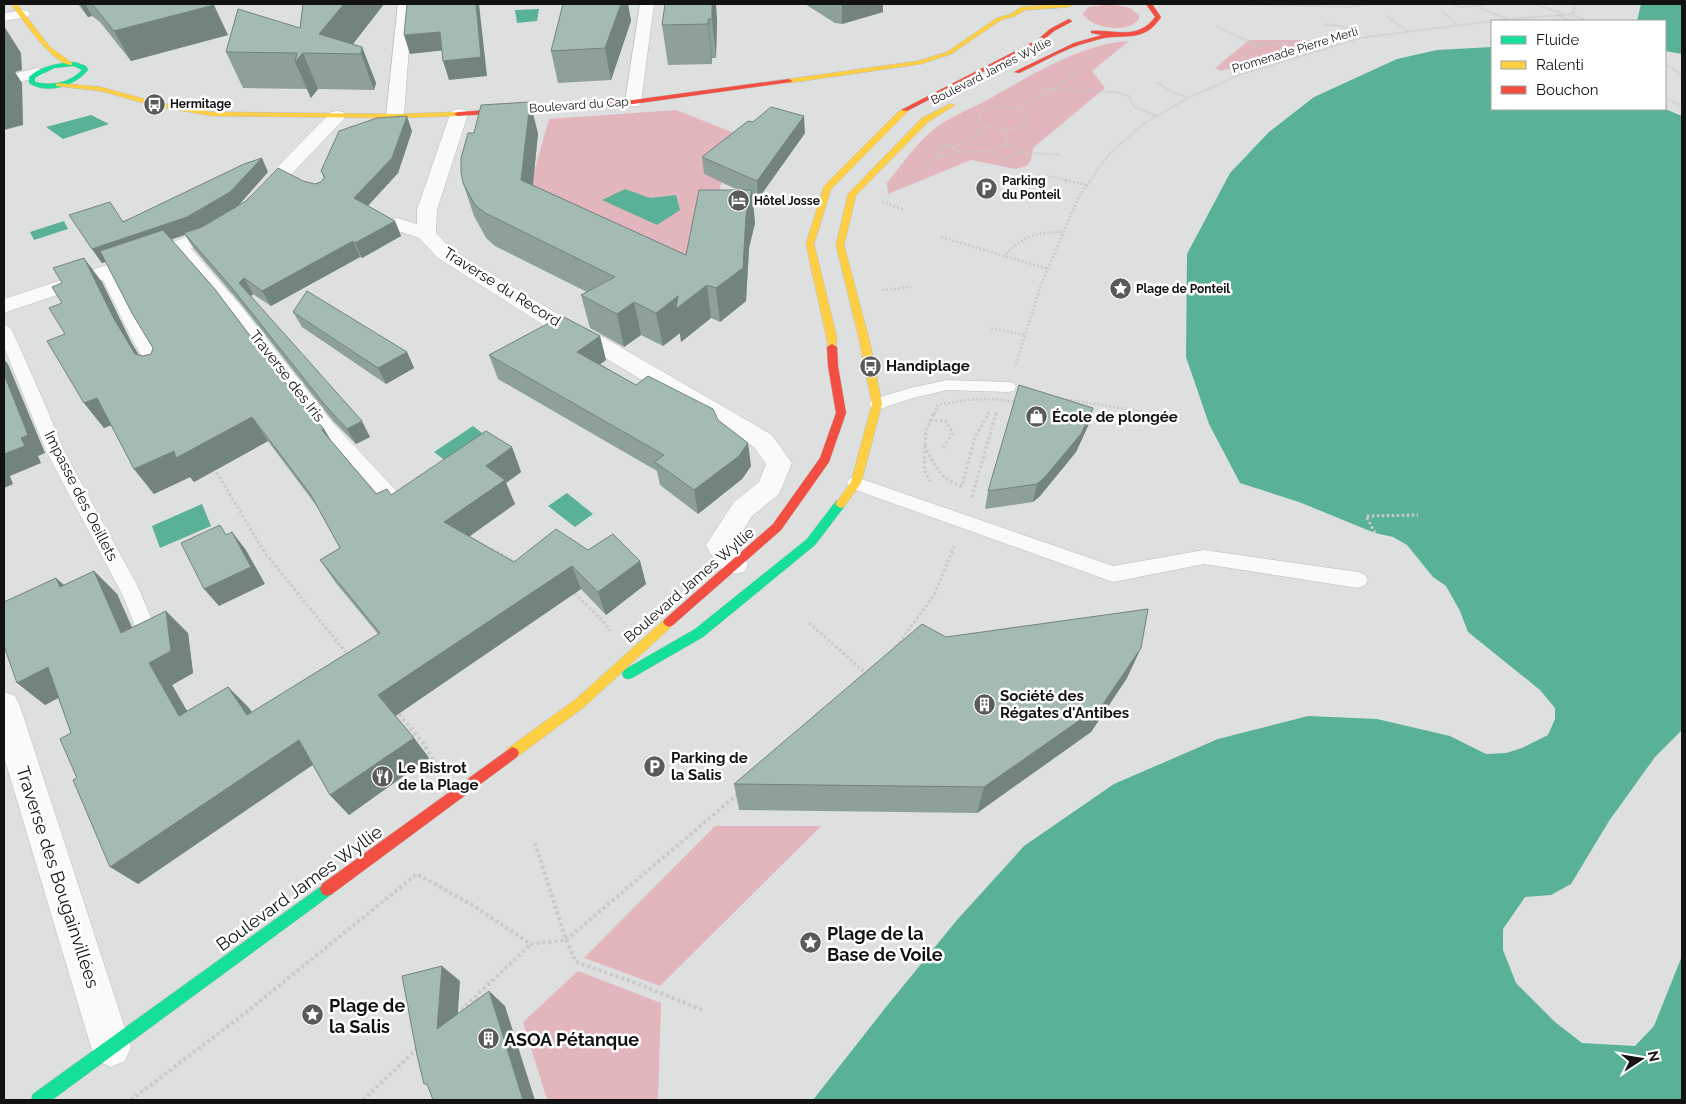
<svg xmlns="http://www.w3.org/2000/svg" width="1686" height="1104" font-family="Raleway,sans-serif">
<rect width="100%" height="100%" fill="#dee0df"/>
<path fill="#e3b6bd" d="M1112,4l18,4 9,7v4c-11,15 -47,10 -56,-5l5,-7z
M1249,40h73l-101,31 -6,-3z
M1129,41l-37,30 13,17 -72,60 -2,12 -4,6 -11,3 -45,-9 -83,34 -1,-11c15,-19 31,-42 51,-57 14,-10 32,-17 47,-25 42,-23 96,-58 144,-60z
M676,110l71,28 -44,36 19,6 -22,94 -156,-54 -13,-37 18,-64z
M715,826h106l-161,160 -76,-28z
M578,971l83,32 -3,97h-111l-24,-78z"/>
<path fill="#59b298" d="M1641,4h41v50l-17,-3v-30h-28z
M539,9l-2,12 -20,2 -2,-13z
M1492,47v62h173l17,7v614l-27,27 -46,64 -38,63 -20,11 -26,2 -22,32v21l13,33 39,39 27,21 53,3 19,-20 28,-70v144h-869l73,-93 71,-87 67,-74 90,-62 104,-45 90,-23 69,3 73,17 36,18 20,-1 16,-5 26,-13 7,-16v-11l-15,-18 -72,-58 -8,-21 -14,-25 -13,-9 -26,-32 -14,-8 -18,-4 -76,-31 -59,-19 -31,-59 -23,-67 1,-103 43,-81 39,-41 45,-35 83,-38 40,-9z
M91,115l18,9 -46,15 -17,-12z
M625,189l25,9 26,-3 4,15 -23,15 -55,-25z
M64,221l4,8 -34,11 -4,-8z
M473,426l13,10 -39,26 -13,-10z
M567,493l26,21 -18,13 -27,-21z
M202,504l9,22 -51,22 -8,-22z"/>
<g fill="none" stroke-linecap="round" stroke-linejoin="round">
<defs>
<path id="lane" d="M181,242l5,1 54,62 92,117 71,76 3,5 -3,5 -6,2 -6,-2 -71,-78 -90,-119 -54,-62 -2,-3z
M106,268l5,1 2,3 36,69 20,33 -2,4 -6,1 -6,-1 -22,-37 -34,-69 2,-3z
M4,325l5,2 3,3 35,79 17,42 74,136 20,47 -3,6 -7,2 -7,-2 -19,-46 -76,-143 -42,-104z
M947,380l61,2 6,1 2,4 -2,4 -6,1 -61,-2 -34,8 -36,12 -6,-2 -2,-4 2,-4 39,-12z
M856,477l257,89 91,-16 154,22 7,3 3,5 -3,5 -7,3 -154,-24 -91,18 -263,-94 -3,-5 3,-5z"/>
<path id="street" d="M398,4h14l-8,112 -3,4 -6,1 -6,-1 -3,-4z
M640,4h14l-13,98 -2,4h-12l-2,-4z
M23,10l5,1 2,3 -2,3 -24,4v-8z
M37,68l6,2 2,3 -2,3 -39,10v-10z
M459,109l6,1 3,4 -31,96 -1,23 16,17 109,66 42,21 169,98 20,28 -13,31 -27,22 -17,28 13,20 -4,8c-21,7 -29,-10 -38,-27l28,-43 25,-20 7,-18 -12,-17 -167,-100 -42,-21 -107,-68 -19,-20 -29,-10 -3,-4 3,-4 7,-2 20,6v-14l33,-96 3,-4z
M337,111l6,1 3,4 -3,4 -78,82 -7,2 -7,-2 -3,-4 3,-4 80,-82z
M222,219l7,2 3,4 -3,4 -19,12 -38,15 -168,57v-14l154,-51 38,-15 19,-12z
M4,692l11,4 5,10 111,341 -6,14 -14,6 -14,-6 -6,-14 -87,-290z"/>
<path id="fast" d="M63,63l12,-1 11,4 2,4c-13,16 -41,25 -59,13v-6c9,-9 22,-12 34,-14zM74,66l8,4c-13,13 -29,16 -47,12v-4l19,-10z
M840,500l4,1 1,3 -1,3 -29,38 -112,92 -71,41 -4,1 -4,-1 -2,-4 2,-4 71,-41 112,-90 29,-38z
M327,882l5,2 2,5 -2,5 -280,206h-21l2,-6z"/>
<path id="slow" d="M11,4h6l33,43 22,16v2c-18,1 -50,-46 -61,-61z
M1061,4l11,1 -3,2 -44,3 -10,6 -14,4 -50,34 -30,10 -132,19 -3,-2 3,-2 129,-18 29,-9 50,-34 14,-4 10,-7z
M58,83l43,4 54,15 57,10 183,2 63,-2 4,2 -4,2 -63,2 -183,-2 -58,-10 -53,-15 -45,-5v-2z
M950,104l5,1 -27,17 -72,73 -12,50 26,98 12,61 -21,79 -17,24 -4,1 -5,-4 16,-22 21,-78 -12,-61 -24,-98 12,-51 74,-76z
M903,109l6,1 -78,79 -17,55 23,94 -2,11h-6l-23,-105 18,-58 74,-74z
M669,617l4,2 2,3 -2,3 -89,82 -67,50 -5,2 -5,-2 -2,-4 2,-4 69,-50 89,-80z"/>
<path id="jam" d="M1146,4h6l9,13c-13,20 -26,19 -47,20 -11,0 -24,5 -35,8 -20,7 -40,19 -60,28l-5,-1 60,-29 28,-8 -11,-2v-2c23,-2 47,10 64,-14z
M1069,19l3,2 -1,1 -17,9 -13,11 -134,69 -6,-1 136,-70 13,-11z
M789,79l3,2 -1,1 -158,22 -175,12 -4,-2 4,-2 175,-12z
M832,344l5,3 1,19 8,47 -17,49 -48,68 -108,95 -4,2 -4,-2 -2,-3 2,-3 108,-95 47,-66 16,-45 -8,-47 -1,-19z
M512,747l5,2 2,4 -2,4 -185,137 -5,2 -5,-2 -2,-5 2,-5z"/>
</defs>
<use href="#lane" stroke="#bbbdbc" stroke-width="1"/>
<use href="#street" stroke="#bbbdbc" stroke-width="1"/>
<use href="#fast" stroke="#bbbdbc" stroke-width="1"/>
<use href="#slow" stroke="#bbbdbc" stroke-width="1"/>
<use href="#jam" stroke="#bbbdbc" stroke-width="1"/>
<path stroke="#c9cac9" stroke-width="2" stroke-dasharray="1 1" stroke-linecap="butt" d="M1223,4l128,3 17,-3
M1451,4l10,3 37,-3
M1534,4l30,10
M1478,7l29,12
M1442,11l15,14
M1572,14l14,7
M1559,15l10,6
M1387,16l20,15
M1325,24l20,3 15,11
M1217,27l40,18 -28,23 10,7
M1257,45l40,-2
M1665,64l17,10
M1156,82l16,10 15,5
M1041,89l74,3 14,4 5,11 23,9
M1665,98l17,8
M997,106l23,4 7,11c-13,14 -34,11 -47,-1v-7z
M1006,107l4,-15
M1018,109l66,-39
M1006,130v15
M1006,145l10,3 2,4c-8,8 -17,7 -25,-1l5,-5z
M940,146h11l6,6c-7,5 -16,6 -22,-1z
M954,147l34,-20
M957,152l36,-1
M1018,152l44,3
M915,171l26,-16
M1045,175l25,6
M1090,181l19,-27 37,-32 42,-24 51,-23 121,-37 149,-19 63,-5 4,-10"/>
<path stroke="#c9cac9" stroke-width="2.5" stroke-dasharray="2 2" stroke-linecap="butt" d="M1065,180l21,5
M882,202l21,7
M941,237l107,32
M661,247l14,-10
M1003,257c20,-21 33,-25 61,-25
M882,290l29,-3
M991,328l34,7
M1016,364l25,-79 38,-89 12,-16
M1058,398l100,16
M988,414l2,-2
M996,414l1,-3"/>
<path stroke="#c9cac9" stroke-width="3" stroke-dasharray="2.5 2.5" stroke-linecap="butt" d="M1150,413l31,5
M930,421h16l7,12 -10,15
M925,445c8,20 16,35 37,41l13,-49 14,-24
M925,446l-1,24 6,11
M214,468l51,85 83,102
M972,497l24,-84
M1375,533l-9,-17 52,-1
M492,549l25,13
M571,590l32,31 7,10
M809,623l58,51
M896,647l38,-52 21,-50
M396,711l4,4"/>
<path stroke="#c9cac9" stroke-width="4" stroke-dasharray="3 3" stroke-linecap="butt" d="M399,714l24,29 14,23
M535,843l31,97 10,22 60,21 66,27
M457,1014l74,-70
M131,1100l113,-86 173,-140 55,31 59,39 35,-4 172,-146
M363,1100l55,-52"/>
<use href="#lane" fill="#fafafa" fill-rule="evenodd"/>
<use href="#street" fill="#fafafa" fill-rule="evenodd"/>
<use href="#fast" fill="#16e098" fill-rule="evenodd"/>
<use href="#slow" fill="#ffcf43" fill-rule="evenodd"/>
<use href="#jam" fill="#f24e42" fill-rule="evenodd"/>
<path stroke="#c9cac9" stroke-width="2.5" stroke-dasharray="2 2" stroke-linecap="butt" d="M934,414l4,-9c27,-6 51,-8 78,-3"/>
<path stroke="#c9cac9" stroke-width="3" stroke-dasharray="2.5 2.5" stroke-linecap="butt" d="M925,445l1,-15 8,-17"/>
</g>
<path fill="#8da19a" d="M78,4h131l19,31 -97,26 -31,-39 -8,-6 -4,1z
M303,4h81l-31,40 9,3 14,36 -2,7 -56,-1 -7,9 -4,-9 -64,-1 -17,-36 74,-24z
M563,4h65l3,17 -20,59 -53,3 -7,-32z
M665,4l52,14 -1,40h-4v6l-44,1 -6,-40z
M805,4h78v8l-41,12 -7,-1z
M412,131l-14,42 -30,33 27,15 6,15 -39,22 -2,-1 -89,49 -18,-12 -2,2 119,141 -14,7 -23,-23 -92,-117 -47,-55 -9,-14 -14,5 133,167 20,22 8,13 44,52 15,1 121,-48 9,25 -15,11 9,21 -46,32 45,26 74,-12 52,11 6,23 -40,31 -25,-26 -186,127 19,22 15,20 -80,57 -19,-20 -17,-30 -175,119 -61,-106 -6,-45 -13,-35 -13,7 11,-127 8,7 30,-14 23,23 15,34 56,5 5,40 -21,12 15,26 41,-24 21,21 3,4 126,-78 -42,-51 -16,-23 20,-12 -22,-40 -50,-67 -74,41 -4,-5 -36,17 -20,-25 -23,-44 -7,3 -20,-25 -19,-69 -3,-31 40,-21 29,60 8,13 4,1 8,-2 2,-6 -47,-86 -4,1 -10,-14 31,-28 145,-49 -30,34 65,-25 12,3 6,-2 3,-4 -3,-7z
M538,133l-5,52 153,70 52,-65 -34,-16 -2,-17 103,-24 -47,66 -6,-3 3,27 -6,25 -3,53 -26,21 -9,-4 -30,24 -1,-9 -17,13 -22,-11 -17,12 -34,-19 -9,-33 6,-3 -92,-46 -9,-8 -12,-22 -11,-33z
M293,312l114,40 7,16 -28,16 -84,-57z
M600,336l6,24 -6,4 36,21 82,35 33,46 -9,13 -44,35 -38,-29 -3,-14 -159,-92 -9,-24z
M1093,408l-5,18 -12,26 -36,44 -7,6 -48,7 3,-18z
M946,637l181,41 -36,54 -114,81 -238,-3 -5,-26z"/>
<path fill="#73837d" d="M80,4h5l7,12 -4,1z
M344,4h40l-39,50 -26,-20z
M476,4h3l8,72 -38,4 -6,-19z
M620,4h8l3,17 -20,59 -6,-32z
M712,4h4l1,14 -1,40 -4,-39z
M842,4h41v8l-41,12z
M214,5l14,30 -97,26 -17,-30z
M708,19l4,39v6l-4,-40z
M4,26l17,27 1,17 -7,2 7,11 1,42 -19,5z
M440,32l6,18 -36,4 -6,-19z
M362,47l14,36 -2,7 -13,-36z
M303,53l15,36 -7,9 -16,-36z
M530,102l8,31 -8,80 -9,-33z
M407,116l5,15 -14,42 -38,41 -6,-16z
M804,116l1,17 -47,66 -1,-18z
M262,158l6,14 -30,34 -43,25 -93,32 -10,-14z
M752,190l3,33 -6,25 -3,53 -26,21 -4,-34 30,-73z
M395,221l6,15 -39,22 -7,-15z
M353,241l7,16 -89,49 -9,-15z
M84,258l18,24 29,60 22,37 -18,-25 -22,-37z
M244,278l9,16 -5,5 -9,-16z
M707,285l4,33 -30,24 -1,-9 -17,13 -7,-33 22,-17z
M634,302l7,33 -17,12 -7,-33z
M600,336l6,24 -22,16 -7,-24z
M407,352l7,16 -28,16 -8,-16z
M4,359l4,5 37,89 -7,3 3,7 -31,13 3,8 -9,4v-34l17,-16 -17,-64z
M97,398l20,25 -13,5 -20,-25z
M1093,408l-5,18 -12,26 -36,44 -7,6 4,-18z
M252,417l16,24 -74,41 -4,-5 -36,17 -20,-25z
M362,421l8,16 -14,7 -9,-15z
M324,429l14,24 -16,-23z
M748,443l3,23 -9,13 -44,35 -4,-24z
M512,447l9,25 -15,11 9,21 -59,42 -12,-24 42,-56z
M232,532l14,18 19,34 -46,22 -15,-17z
M640,561l6,23 -40,31 -8,-23z
M572,566l9,23 -187,128 -16,-22z
M94,571l23,23 28,62 -24,-23z
M56,578l25,23 -21,-14z
M166,611l22,22 5,40 -21,12 30,52 -23,-21 -30,-53z
M1141,648l-14,30 -36,54 -114,81 7,-26z
M48,667l27,22 -30,16 -28,-22z
M228,687l21,21 18,28 -20,-21z
M414,738l15,20 -80,57 -19,-20z
M299,740l19,21 -180,123 -28,-17z
M442,966l18,15 -4,61 -19,-13z
M489,991l16,15 30,94h-12z"/>
<path fill="#a4bbb3" stroke="#73837d" d="M92,4h117l5,1 -100,26z
M303,4h41l-25,30 43,13 -1,7 -58,-1 -8,9 2,-9 -71,-1 12,-43 62,19z
M407,4h69l5,53 -38,4 -3,-29 -36,3z
M563,4h58l-16,44 -54,3z
M665,4h47v15h-4v5l-46,1z
M530,102l-9,78 165,75 13,-65h53l-6,25 -3,53 -27,20 -9,-3 -31,24 2,-13 -22,17 -22,-11 -17,12 -36,-19 34,-18 -130,-64 -10,-8 -12,-22 -2,-11v-14l7,-25h6l7,-28z
M771,107l33,9 -47,65 -55,-24 46,-36 5,1z
M407,116l-15,42 -38,40 41,23 -40,22 -2,-2 -91,50 -18,-13 -5,5 123,138 -15,8 -22,-24 -93,-117 -48,-55 18,-6 44,-26 32,-33 25,13 12,3 6,-2 4,-5 -4,-6 18,-40 38,-13z
M262,158l-32,34 -43,25 -95,32 -23,-34 41,-13 13,20 121,-58z
M163,230l51,58 90,119 20,22 -2,1 54,64 11,-5 4,6 95,-64 26,16 -26,19 19,14 -61,42 70,40 42,-33 32,21 25,-16 27,27 -42,31 -26,-26 -194,129 36,43 -84,57 -31,-55 -189,127 -37,-87 4,-2 -17,-39 11,-6 -23,-66 -31,16 -13,-37v-44l52,-24 4,9 34,-16 27,62 45,-22 5,40 -22,12 30,53 49,-29 19,28 133,-82 -60,-73 20,-12 -29,-53 -59,-78 -76,41 -2,-7 -40,18 -37,-71 -13,5 -37,-62 18,-7 -16,-26 13,-5 -10,-16 10,-4 -9,-15 31,-10 29,59 22,37 8,2 8,-2 2,-6 -20,-33 -33,-64z
M307,291l100,61 -29,16 -85,-56z
M562,316l38,20 -23,16 59,33 12,-9 65,33 5,11 30,23 -9,13 -45,34 -39,-28 9,-7 -175,-100z
M4,374l24,61 -7,3 4,8 -21,8z
M1019,385l74,23 -12,26 -37,44 -7,6 -49,7z
M220,525l6,10 6,-3 19,35 -47,22 -23,-46z
M1148,609l-7,39 -38,56 -119,83 -250,-3 188,-160 24,13z
M442,966l-5,63 52,-38 34,109h-90l-6,-16h-3l-7,-29 -15,-79z"/>
<defs>
<symbol id="bus-disc" viewBox="-11 -11 22 22"><circle r="9.5" fill="#595a59" stroke="#fff"/><path d="M-5-6H5V4H4V6H2V4H-2V6H-4V4H-5ZM-3.5-4V0h7V-4ZM-3.5 1.2v1.5H-2V1.2ZM2 1.2v1.5H3.5V1.2Z" fill="#fff"/></symbol>
<symbol id="parking-disc" viewBox="-11 -11 22 22"><circle r="9.5" fill="#595a59" stroke="#fff"/><path d="M-3.5-5.5H1a3.5 3.5 0 0 1 0 7H-1V5.5H-3.5ZM-1-3.4V-.6H.8a1.4 1.4 0 0 0 0-2.8Z" fill="#fff"/></symbol>
<symbol id="hotel-disc" viewBox="-11 -11 22 22"><circle r="9.5" fill="#595a59" stroke="#fff"/><path d="M-6-4.5h1.5V1H6V5H4.5V3h-9V5H-6ZM-4 0a1.8 1.8 0 1 1 3.6 0ZM.5 0V-2.5h3Q6-2.5 6 0Z" fill="#fff"/></symbol>
<symbol id="sight-disc" viewBox="-11 -11 22 22"><circle r="9.5" fill="#595a59" stroke="#fff"/><path d="M0-6L1.8-2.2L6-1.7L2.9 1.2L3.7 5.4L0 3.3L-3.7 5.4L-2.9 1.2L-6-1.7L-1.8-2.2Z" fill="#fff"/></symbol>
<symbol id="shop-disc" viewBox="-11 -11 22 22"><circle r="9.5" fill="#595a59" stroke="#fff"/><path d="M-5-2.5h2.3a2.7 3.5 0 0 1 5.4 0H5L5.5 6h-11ZM-1.5-2.5h3a1.5 2.3 0 0 0-3 0Z" fill="#fff"/></symbol>
<symbol id="building-disc" viewBox="-11 -11 22 22"><circle r="9.5" fill="#595a59" stroke="#fff"/><path d="M-4-6H4V6H1V3H-1V6H-4ZM-2.5-4.3h1.7v1.8h-1.7ZM.8-4.3h1.7v1.8H.8ZM-2.5-1h1.7V.8h-1.7ZM.8-1h1.7V.8H.8Z" fill="#fff"/></symbol>
<symbol id="restaurant-disc" viewBox="-11 -11 22 22"><circle r="9.5" fill="#595a59" stroke="#fff"/><path d="M-5-6h1v4h1v-4h1v4h1v-4h1v5L-1.5 .5V6h-2V.5L-5-1ZM5-6V6H3V1.5H1.5Q1.5-4 5-6Z" fill="#fff"/></symbol>
</defs>
<g fill-rule="evenodd">
<use href="#bus-disc" x="142" y="92" width="25" height="25"/>
<use href="#parking-disc" x="974" y="176" width="25" height="25"/>
<use href="#hotel-disc" x="726" y="188" width="25" height="25"/>
<use href="#sight-disc" x="1108" y="276" width="25" height="25"/>
<use href="#bus-disc" x="858" y="354" width="25" height="25"/>
<use href="#shop-disc" x="1024" y="404" width="25" height="25"/>
<use href="#building-disc" x="972" y="692" width="25" height="25"/>
<use href="#parking-disc" x="642" y="754" width="25" height="25"/>
<use href="#restaurant-disc" x="370" y="764" width="25" height="25"/>
<use href="#sight-disc" x="798" y="930" width="25" height="25"/>
<use href="#sight-disc" x="300" y="1002" width="25" height="25"/>
<use href="#building-disc" x="476" y="1026" width="25" height="25"/>
</g>
<g text-anchor="middle" dominant-baseline="central" stroke-width="5" stroke-linejoin="round" paint-order="stroke">
<g font-size="12" fill="#111211" stroke="#fff">
<text transform="translate(1295 50) rotate(-17)">Promenade Pierre Merli</text>
<text transform="translate(991 71) rotate(-27)">Boulevard James Wyllie</text>
<text transform="translate(579 105) rotate(-4)">Boulevard du Cap</text>
</g>
<g font-size="12" font-weight="bold" fill="#111211" stroke="#fff" text-anchor="start">
<text x="170" y="104">Hermitage</text>
<text x="1002" y="181">Parking<tspan x="1002" dy="14">du Ponteil</tspan></text>
<text x="754" y="201">Hôtel Josse</text>
<text x="1136" y="289">Plage de Ponteil</text>
</g>
<g font-size="15" fill="#111211" stroke="#fff">
<text transform="translate(502 287) rotate(32)">Traverse du Record</text>
<text transform="translate(287 376) rotate(52)">Traverse des Iris</text>
<text transform="translate(81 496) rotate(63)">Impasse des Oeillets</text>
<text transform="translate(689 585) rotate(-41)">Boulevard James Wyllie</text>
</g>
<g font-size="15" font-weight="bold" fill="#111211" stroke="#fff" text-anchor="start">
<text x="886" y="366">Handiplage</text>
<text x="1052" y="417">École de plongée</text>
<text x="1000" y="696">Société des<tspan x="1000" dy="17">Régates d'Antibes</tspan></text>
<text x="671" y="758">Parking de<tspan x="671" dy="17">la Salis</tspan></text>
<text x="398" y="768">Le Bistrot<tspan x="398" dy="17">de la Plage</tspan></text>
</g>
<g font-size="18" fill="#111211" stroke="#fff">
<text transform="translate(58 877) rotate(72)">Traverse des Bougainvillées</text>
<text transform="translate(299 888) rotate(-36)">Boulevard James Wyllie</text>
</g>
<g font-size="18" font-weight="bold" fill="#111211" stroke="#fff" text-anchor="start">
<text x="827" y="933">Plage de la<tspan x="827" dy="21">Base de Voile</tspan></text>
<text x="329" y="1005">Plage de<tspan x="329" dy="21">la Salis</tspan></text>
<text x="504" y="1039">ASOA Pétanque</text>
</g>
</g>
<rect width="1686" height="1104" fill="none" stroke="#111211" stroke-width="10"/>
<rect x="1491" y="20" width="175" height="90" fill="#ffffff" stroke="#a0a0a0"/>
<rect x="1501" y="36" width="25" height="8" fill="#16e098" stroke="#a0a0a0"/>
<text x="1536" y="45" font-size="15" fill="#111211">Fluide</text>
<rect x="1501" y="61" width="25" height="8" fill="#ffcf43" stroke="#a0a0a0"/>
<text x="1536" y="70" font-size="15" fill="#111211">Ralenti</text>
<rect x="1501" y="86" width="25" height="8" fill="#f24e42" stroke="#a0a0a0"/>
<text x="1536" y="95" font-size="15" fill="#111211">Bouchon</text>
<g transform="translate(1641 1059) rotate(78)" stroke="#ffffff" stroke-width="4" paint-order="stroke">
<path d="M0-4L9 19L0 12L-9 19Z" fill="#111211"/>
<text y="-8" font-size="14" font-weight="bold" text-anchor="middle" fill="#111211">N</text>
</g>
</svg>
